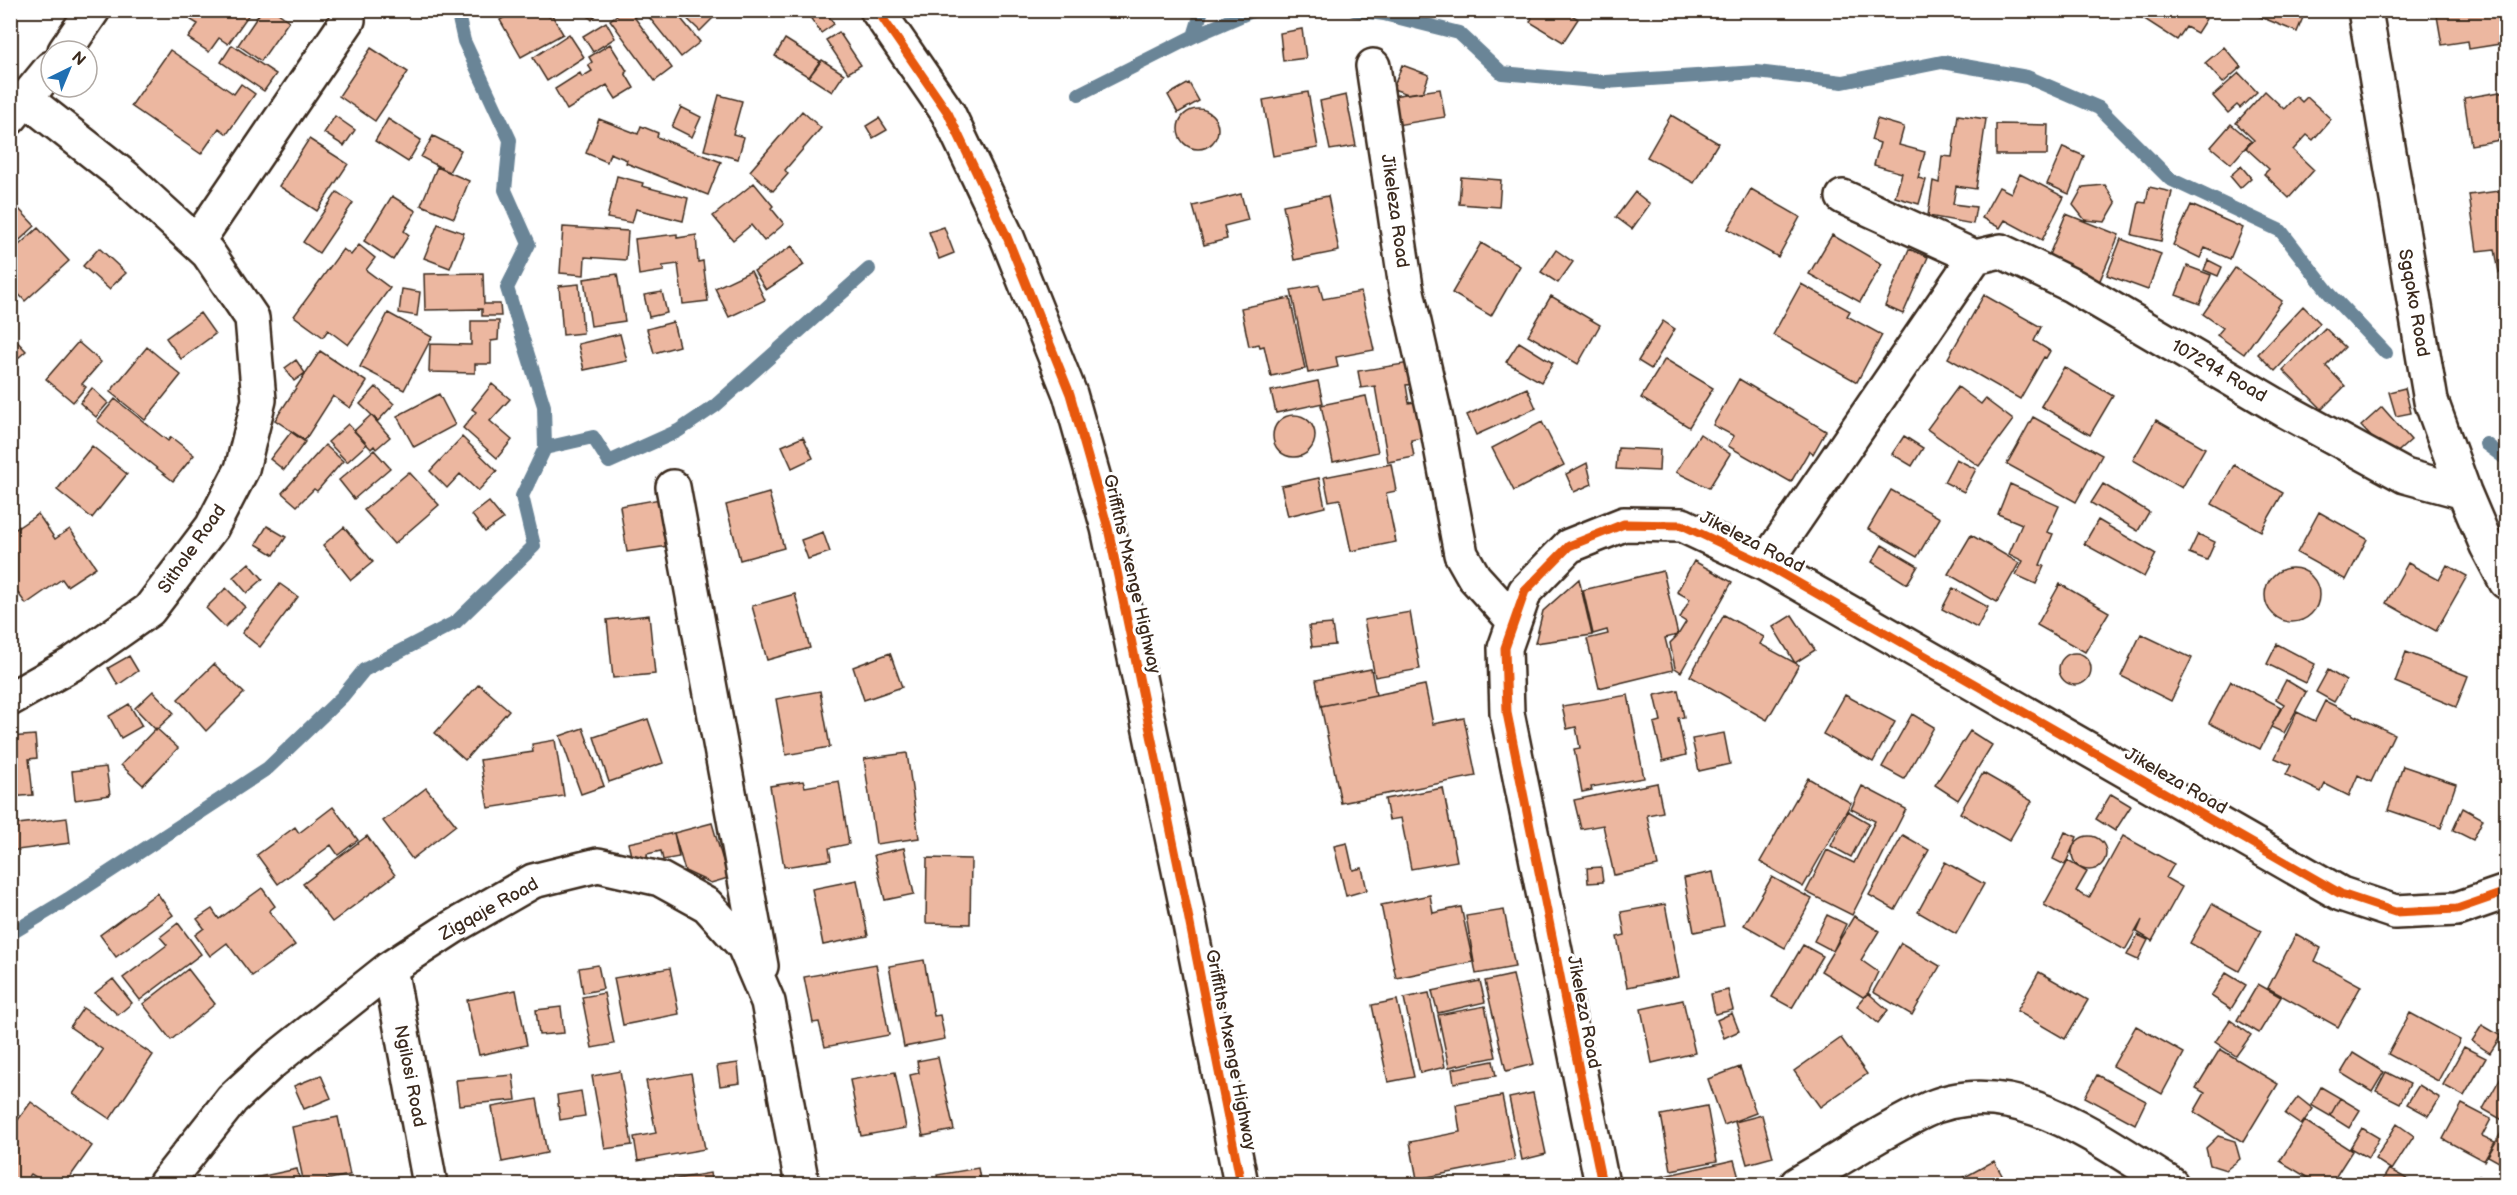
<svg xmlns="http://www.w3.org/2000/svg" width="2517" height="1195" font-family="'Balsamiq Sans',sans-serif">
<rect width="100%" height="100%" fill="#fff"/>
<filter id="ink" filterUnits="userSpaceOnUse"><feTurbulence type="fractalNoise" baseFrequency=".0167" numOctaves="2"/><feDisplacementMap in="SourceGraphic" scale="12" xChannelSelector="R" yChannelSelector="G"/><feConvolveMatrix kernelMatrix="1 2 1 2 8 2 1 2 1" color-interpolation-filters="sRGB"/></filter>
<g filter="url(#ink)">
<g fill="none" stroke-linecap="round" stroke-linejoin="round">
<path stroke="#6b8597" stroke-width="14" d="M457,10l7,31 46,99 -5,50 24,54 -22,44 37,118 1,42
M1354,10l30,4 75,19 43,40 103,9 152,-10 86,10 99,-20 85,15 72,31 71,71 111,52 49,63 56,59
M1194,36l8,-26
M1079,94l115,-58 60,-26
M2486,444l20,15
M10,934l58,-35 200,-131 74,-71 22,-27 92,-48 78,-76 -12,-50 23,-48 48,-11 16,25 69,-31 37,-25 154,-137"/>
</g>
<path fill="#ecb7a0" stroke="#3b2a1e" stroke-width="1.5" d="M198,10h54l-24,34 -9,-6 -10,14 -21,-14 10,-14 -7,-4z
M262,10h12l15,11 -28,40 -23,-16z
M517,10h28l4,7 3,-2 11,19 -42,23 -21,-37z
M582,10h18l-8,10z
M624,10h5l43,58 -17,13 -45,-61z
M674,10l26,32 -19,15 -37,-46z
M678,10h34l4,5 -16,16z
M805,10h20l9,14 -13,9z
M1520,10h44l14,9 -15,23 -33,-20 2,-4z
M1990,10h36v4h-36z
M2193,10l13,9 -9,14 -11,-6 -9,13 -45,-29z
M2258,10h48l-9,22 -41,-17z
M2436,10h70v33l-37,6 -1,-8 -26,4z
M606,22l9,16 -22,14 -10,-16z
M1302,29l4,29 -23,3 -3,-28z
M839,32l22,33 -13,8 -22,-33z
M569,34l15,23 -37,24 -14,-23z
M785,39l35,22 -11,16 -34,-21z
M610,44l17,27 -2,2 9,15 -18,11 -9,-14 -40,25 -12,-21 25,-16 2,4 10,-6 -4,-6 4,-3 -3,-5z
M232,45l44,29 -12,17 -43,-29z
M2224,47l17,20 -18,16 -18,-20z
M371,48l37,24 -33,49 -36,-25z
M170,50l64,44 7,-10 14,10 -28,40 -8,-6 -18,26 -70,-48z
M822,60l22,14 -12,18 -23,-15z
M1402,65l27,10 -6,17 -15,2 -15,-5z
M2239,73l18,19 -17,16 -3,-3 -9,8 -15,-17z
M1189,83l10,18 -21,12 -10,-18z
M1440,89l5,28 -48,8 -5,-29z
M2265,91l19,18 12,-13 6,6 5,-5 24,22 -18,21 -6,-5 -14,15 21,20 -25,28 -25,-24 5,-5 -23,-21 8,-8 -18,-17z
M2506,91v48l-35,6 -7,-47z
M1308,92l10,56 -45,8 -10,-56z
M719,95l23,6 -9,33 11,3 -6,22 -34,-9z
M1346,95l10,51 -26,4 -10,-49z
M681,107l20,10 -9,20 -20,-10z
M1178 129a20 20 0 1 1 40 0a20 20 0 1 1-40 0Z
M802,111l19,17 -36,42 3,4 -15,17 -23,-20z
M1671,115l47,28 -24,40 -47,-26z
M1958,115l28,4 -10,70 -20,-3 -3,18 23,3 -3,17 -45,-8 5,-35 6,2 3,-27 10,1z
M335,116l20,14 -11,16 -20,-13z
M879,118l8,12 -14,8 -7,-12z
M388,119l33,21 -13,22 -33,-21z
M599,119l39,15 3,-8 17,7 -1,4 64,25 -13,33 -82,-32 1,-3 -17,-7 -3,9 -21,-9z
M1877,119l27,8 -5,18 26,7 -7,26 8,2 -7,24 -24,-7 7,-24 -28,-8 6,-22 -9,-3z
M1996,124l52,1 -1,30h-51z
M2231,124l20,17 -20,23 -20,-17z
M433,136l28,14 -12,22 -28,-15z
M309,139l39,25 -31,47 -38,-25z
M2063,147l21,9 -15,38 -22,-10z
M2241,166l10,12 -11,10 -10,-12z
M437,167l32,14 -15,37 -33,-13z
M2020,174l44,23 -22,43 -37,-20 -5,8 -18,-10 17,-31 12,6z
M617,176l26,7 -1,3 46,12 -5,23 -47,-12 -4,14 -25,-5z
M1461,177l40,3 -2,27 -40,-3z
M754,183l19,23 -2,2 13,16 -20,17 -13,-16 -18,15 -20,-24z
M2105,185l11,18 -11,19 -20,-2 -12,-15 10,-18z
M2149,187l23,5 -11,49 -29,-6 7,-33 7,1z
M1751,189l49,28 -22,40 -50,-28z
M2506,190v82l-7,1 -4,-24 -18,2 -8,-56z
M337,192l16,11 -34,50 -16,-11z
M1635,192l15,12 -18,25 -16,-12z
M1241,194l7,26 -24,6 3,13 -23,6 -11,-39z
M392,196l24,15 -12,20 5,4 -16,25 -29,-19z
M1328,196l11,55 -45,9 -11,-55z
M2191,205l52,23 -13,31 -25,-11 -5,10 -27,-13z
M18,208l17,18 -25,23v-34z
M2066,214l53,21 -21,50 -54,-18z
M438,224l26,9 -14,35 -26,-10z
M563,227l65,4 -2,29 -41,-3 -1,18 -24,-2z
M944,227l10,26 -15,6 -10,-27z
M38,228l31,33 -44,40 -15,-16v-32z
M677,234v4l19,-3 2,27 5,-1 5,40 -25,3 -5,-40 -16,2 2,5 -25,4 -4,-36z
M1832,235l50,29 -22,38 -51,-28z
M2121,239l40,15 -13,36 -41,-15z
M1481,243l39,23 -29,50 -39,-23z
M359,245l16,13 -9,12 24,18 -42,57 -20,-15 -5,7 -29,-21 49,-67 8,6z
M792,246l12,19 -38,25 -12,-19z
M99,248l27,25 -17,16 -26,-23z
M1909,249l19,8 -25,57 -18,-8z
M1556,250l17,12 -15,21 -17,-11z
M2208,260l14,7 -4,9 -14,-6z
M2187,266l24,9 -11,29 -24,-9z
M2235,268l47,33 -38,53 -27,-19 6,-7 -20,-14z
M751,271l14,29 -36,17 -14,-29z
M483,273l1,31h16l1,12h-19v-7l-57,1 -1,-36z
M617,274l8,47 -34,5 -7,-47z
M579,284l4,49 -20,2 -4,-49z
M1801,284l49,27 -3,5 35,19 -25,47 -84,-47z
M1319,285l4,14 38,-7 13,58 -38,7 2,10 -30,6 -17,-83z
M402,289l18,3 -3,24 -18,-3z
M662,292l5,21 -18,4 -5,-22z
M1984,295l57,32 -7,14 16,10 -4,7 -2,-1 -24,42 -72,-41z
M1551,296l49,29 -22,39 -50,-29z
M1290,298l15,71 -34,7 -7,-30 -4,1 -1,-3 -10,2 -8,-38z
M2506,301v27l-6,-25z
M2303,306l17,17 -45,48 -17,-17z
M200,313l15,21 -34,25 -15,-21z
M388,313l44,24 -28,53 -44,-23z
M471,321h28l-1,19 -7,1v23h-16v9l-46,-1 1,-28 41,1z
M1663,321l12,8 -24,40 -13,-8z
M673,322l6,24 -25,7 -7,-24z
M2325,328l20,19 -19,19 19,20 -23,23 -39,-39z
M10,334l16,17 -16,14z
M620,334l7,27 -43,9 -6,-26z
M78,342l23,20 -19,22 4,3 -13,15 -27,-23z
M1519,342l34,21 -12,19 -35,-20z
M147,347l34,28 -36,45 -35,-28z
M320,351l47,31 -17,26 -17,-12 -28,44 -30,-20z
M1665,359l48,29 -24,39 -48,-29z
M296,360l9,13 -11,8 -9,-13z
M1410,363l4,21 -8,1 3,18 7,-1 6,36 -11,2 3,17 -26,5 -13,-76 -14,2 -3,-17z
M2064,367l49,29 -23,39 -49,-29z
M1739,379l87,52 -13,23 -4,-3 -18,31 -63,-36 6,-10 -21,-11z
M1318,381l5,22 -47,10 -5,-22z
M492,384l18,15 -20,22 22,19 -15,18 -34,-30 13,-16 -4,-3z
M376,387l18,17 -16,17 -18,-17z
M1958,387l23,17 4,-5 28,21 -34,46 -52,-37z
M92,388l16,15 -12,14 -16,-14z
M1527,388l9,20 -60,27 -9,-20z
M2405,388l6,25 -15,3 -7,-24z
M439,394l16,31 -41,22 -17,-31z
M1366,396l12,56 -45,10 -12,-57z
M115,399l53,42 3,-4 23,18 -21,26 -76,-60z
M2382,407l29,33 -20,18 -30,-32z
M371,415l19,22 -14,12 -2,-3 -3,3 -17,-18z
M1273 436a21 21 0 1 1 42 0a21 21 0 1 1-42 0Z
M2033,417l69,38 -26,47 -69,-38z
M2156,420l49,28 -23,40 -49,-28z
M1542,422l22,43 -50,26 -22,-43z
M348,424l19,20 -20,18 -19,-20z
M291,432l14,10 -21,28 -14,-11z
M1700,434l30,20 -21,34 -33,-16z
M1904,436l19,12 -11,18 -20,-12z
M462,437l35,34 -19,20 -18,-17 -13,14 -17,-17z
M803,437l10,21 -21,10 -10,-22z
M325,445l18,16 -26,30 -3,-2 -17,17 -15,-13z
M92,446l35,28 -35,44 -35,-28z
M1618,448l42,2 -1,21 -43,-2z
M374,450l16,18 -36,31 -15,-19z
M1956,459l20,10 -12,23 -20,-10z
M1587,463l5,21 -18,8 -8,-18z
M1391,464l5,27 -10,2 10,49 -45,9 -11,-52 -11,2 -5,-24z
M2234,465l49,28 -22,38 -49,-27z
M409,472l30,33 -45,39 -30,-34z
M1319,478l6,29 -37,9 -7,-30z
M2010,484l49,22 -12,26 6,2 -13,31 4,1 -8,18 -20,-9 7,-14 -14,-7 13,-30 -24,-10z
M2103,484l46,28 -11,19 -47,-28z
M1891,490l49,28 -23,39 -49,-28z
M769,493l15,55 -44,12 -14,-55z
M660,499l8,47 -41,6 -7,-46z
M489,502l14,17 -18,13 -13,-17z
M2319,512l48,27 -21,41 -49,-27z
M38,514l17,25 15,-10 26,38 -29,19 -5,-7 -36,25 -16,-22v-49z
M2098,520l58,34 -12,23 -60,-33z
M267,526l19,11 -12,18 -18,-11z
M344,527l29,35 -22,18 -28,-35z
M823,532l7,20 -22,7 -7,-19z
M2198,534l17,8 -8,18 -18,-7z
M1971,535l48,28 -22,39 -49,-28z
M1882,545l36,21 -11,18 -35,-22z
M1694,561l38,21 -51,90 -6,-4 -5,-25 8,-8 8,-13 -6,-4 10,-19 -13,-7z
M249,563l14,16 -16,14 -14,-16z
M2408,563l31,17 8,-15 20,11 -31,55 -50,-28z
M2265 595a27 27 0 1 1 54 0a27 27 0 1 1-54 0Z
M1663,571l15,64 -13,3 8,32 -74,18 -12,-49 21,-5 -1,-4 -14,4 -10,-44z
M1579,579l13,56 -57,8 8,-32z
M280,584l18,13 -38,50 -18,-14z
M2060,584l49,28 -24,40 -48,-27z
M226,588l19,19 -20,20 -19,-19z
M1953,588l35,19 -11,21 -35,-19z
M795,594l15,54 -43,12 -15,-54z
M1410,612l10,57 -45,8 -11,-57z
M649,615l6,59 -42,4 -6,-58z
M1724,615l40,22 -4,7 39,21 -32,55 -77,-44z
M1792,615l23,35 -20,13 -22,-36z
M1332,624l3,21 -23,2 -3,-21z
M2141,634l51,24 -21,43 -50,-25z
M2277,644l38,20 -9,19 -39,-19z
M2406,652l62,24 -12,31 -61,-25z
M890,653l12,34 -38,13 -11,-33z
M2059 669a16 16 0 1 1 32 0a16 16 0 1 1-32 0Z
M129,656l9,15 -20,14 -10,-17z
M214,664l30,29 -38,38 -28,-32z
M1371,669l5,26 -55,11 -5,-26z
M2328,670l18,11 -12,21 -18,-10z
M2286,680l20,12 -22,41 -13,-6 13,-23 -8,-5z
M2231,681l50,26 -21,42 -51,-26z
M479,684l30,26 -44,50 -30,-27z
M1425,685l8,39 31,-6 12,58 -135,27 -20,-97z
M1678,690l6,27 -6,1 8,37 -23,6 -9,-38 7,-2 -6,-26z
M153,691l21,22 -18,17 -21,-22z
M820,691l10,56 -44,8 -10,-56z
M1628,695l16,83 -53,9 1,3 -10,2 -8,-43 6,-1 -4,-21 -9,2 -5,-23z
M1845,695l50,27 -22,40 -50,-28z
M2325,701l69,33 -23,48 -13,-7 -9,21 -24,-12 -4,8 -35,-17 5,-10 -16,-7 22,-46 18,9z
M129,704l13,22 -21,12 -12,-22z
M1912,714l22,13 -30,52 -22,-12z
M648,719l15,44 -54,19 -15,-45z
M156,728l22,20 -35,37 -22,-20z
M583,728l21,58 -23,8 -21,-58z
M1970,731l22,14 -34,55 -23,-15z
M1724,733l6,31 -31,7 -7,-32z
M35,735l2,23 -8,1 4,36 -23,2v-60z
M555,740l9,56 -76,12 -8,-48 53,-8 -1,-8z
M907,753l12,85 -43,6 -12,-85z
M2403,766l53,18 -15,44 -53,-18z
M106,767l4,28 -35,5 -3,-29z
M1983,773l49,28 -23,40 -49,-28z
M1808,778l43,25 -48,84 -43,-25z
M803,781l2,6 34,-6 10,63 -20,4 2,12 -47,7 -14,-81z
M1657,783l6,29 -16,3 11,51 -44,9 -11,-50 -22,4 -7,-29z
M1862,786l44,23 -54,106 -46,-23 21,-42 27,13 21,-42 -24,-12z
M426,788l30,37 -44,34 -29,-38z
M1443,788l14,73 -46,8 -10,-51 -12,2 -4,-21z
M2111,794l20,12 -16,25 -19,-12z
M333,807l25,33 -20,15 -7,-10 -53,39 -21,-29 38,-28 4,6z
M2463,808l20,11 -10,21 -20,-10z
M1848,811l21,12 -18,34 -20,-11z
M67,818l3,25 -60,8v-26z
M712,823l16,55 -17,5 -26,-12 -11,-38z
M2065,832l12,5 -12,28 -12,-6z
M674,833l5,24 -16,3 -2,-9 -14,3 1,7 -15,3 -5,-21z
M1903,835l26,15 -34,60 -26,-15z
M367,836l28,39 -63,47 -29,-38z
M2123,836l51,28 -8,14 16,9 -30,54 -15,-9 5,-12 -17,30 -81,-45 24,-44 19,11 -11,19 13,7z
M2072 853a17 17 0 1 1 34 0a17 17 0 1 1-34 0Z
M1347,843l6,27 9,-2 5,22 -21,6 -12,-50z
M904,848l10,46 -29,6 -11,-45z
M927,858l44,1 -1,65 -44,-1z
M1945,862l39,22 -28,50 -38,-22z
M1601,867l2,15 -15,1 -1,-15z
M1713,872l11,54 -30,6 -10,-54z
M1772,877l40,22 -27,49 -41,-23z
M857,880l11,56 -45,9 -11,-56z
M262,888l13,18 -6,5 26,34 -43,31 -25,-33 -17,13 -15,-21 9,-7 -7,-9 15,-10 7,10z
M157,893l16,22 -57,42 -16,-22z
M1430,895l3,18 28,-6 12,55 -77,16 -15,-73z
M1665,904l14,73 -52,10 -10,-50 8,-2 -4,-23z
M2212,904l49,27 -22,40 -49,-28z
M1504,910l11,57 -39,7 -10,-58z
M1827,915l19,9 -13,27 -19,-10z
M1854,916l25,15 -18,29 17,12 -10,21 -5,4 -42,-26z
M178,923l23,31 -61,46 -17,-22 44,-33 -7,-8z
M2296,934l25,14 -6,13 46,25 -23,41 -70,-39z
M2138,935l10,5 -10,20 -11,-5z
M1901,943l39,23 -28,49 -39,-23z
M1803,945l20,11 -31,52 -20,-11z
M924,960l10,56 6,-1 5,24 -41,8 -15,-81z
M876,964l13,71 -64,12 -6,-25 -6,1 -9,-46z
M598,965l5,24 -20,4 -4,-25z
M670,968l9,46 -56,11 -9,-47z
M188,969l27,35 -44,36 -28,-36z
M2039,972l49,28 -23,39 -48,-28z
M2226,973l20,12 -15,24 -20,-13z
M1513,975l21,89 -28,7 -21,-90z
M113,979l19,24 -14,12 -23,-22z
M1480,981l5,21 -47,11 -6,-22z
M2258,984l23,13 -22,36 -22,-13z
M516,990l11,55 -48,10 -12,-55z
M1728,990l5,20 -18,4 -4,-20z
M604,993l10,51 -22,4 -10,-51z
M1429,993l16,74 -25,6 -16,-75z
M1868,993l20,17 -10,13 -21,-17z
M1397,1000l17,77 -26,5 -16,-77z
M1683,1000l12,53 -43,10 -11,-54z
M1485,1006l11,51 -47,10 -11,-52z
M561,1007l3,26 -25,2 -3,-25z
M83,1008l70,47 -43,64 -37,-25 30,-44 -33,-23z
M1732,1013l7,18 -15,7 -7,-18z
M2410,1013l50,27 -22,41 -50,-27z
M2230,1020l21,15 -15,21 -21,-14z
M2482,1025l19,11 -11,17 -18,-12z
M2136,1026l48,27 -22,41 -49,-28z
M1841,1038l26,36 -47,33 -26,-36z
M2464,1047l22,11 -22,38 -21,-11z
M2220,1049l58,35 -35,58 -49,-30 11,-19 -9,-5z
M2353,1053l31,19 -12,20 -31,-19z
M938,1057l16,73 -31,6 -13,-61 9,-2 -2,-12z
M1493,1061l3,15 -42,7 -2,-14z
M738,1063l2,20 -20,3 -3,-20z
M1740,1067l16,46 -32,12 -16,-46z
M2506,1068v54l-23,-13z
M620,1071l12,74 -27,4 -13,-73z
M895,1072l11,56 -45,8 -11,-56z
M2386,1072l24,12 -10,19 -24,-12z
M691,1073l14,76 -67,12 -4,-24 22,-4 -10,-52z
M321,1075l10,23 -27,11 -10,-23z
M513,1075l3,25 -57,5 -3,-25z
M2097,1075l49,26 -11,23 -50,-27z
M2419,1085l21,13 -11,18 -22,-12z
M2321,1087l19,11 -10,18 -19,-11z
M581,1091l4,25 -25,4 -3,-25z
M1533,1093l13,61 -24,6 -13,-62z
M1502,1096l13,64 -98,19 -7,-37 50,-10 -4,-27z
M2298,1097l15,12 -12,16 -16,-11z
M2340,1098l20,12 -11,18 -19,-12z
M537,1099l10,54 -45,9 -10,-55z
M31,1102l61,44 -27,38h-18l-16,-10 -8,10h-13v-63l5,3z
M2462,1104l29,15 -9,17 13,6 -11,19 -41,-22z
M1707,1106l10,55 -46,9 -10,-55z
M1762,1115l11,42 -26,7 -12,-42z
M338,1117l12,58 -46,9 -12,-57z
M2305,1121l47,30 -21,33h-13l-38,-23z
M2397,1124l17,12 -22,34 -17,-11z
M2506,1124v42l-18,-10z
M2362,1128l17,10 -11,20 -18,-10z
M2218,1136l17,5 5,18 -14,11 -16,-5 -4,-17z
M1734,1160l6,22 -12,2h-85l-1,-3z
M1994,1161l13,23h-55z
M978,1168l3,16h-42l-2,-9z
M297,1169l4,15h-46l-1,-6z
M2389,1169l27,15h-36z
M710,1173l2,11h-47l-1,-3z
M916,1176l1,8h-42z
M2479,1176l16,8h-20z"/>
<g fill="none" stroke-linecap="round" stroke-linejoin="round">
<defs>
<path id="minor" d="M877,10l71,103 59,124 63,157 38,134 77,371 56,285
M2365,10l66,391 33,91 23,54 19,36
M65,51l28,-41
M1373,66l33,221 30,133 25,134 13,23 40,44
M10,118l41,-50
M1843,197l132,60 26,-6 72,35 213,125 119,65 59,16
M197,242l151,-222
M673,487l88,479
M1765,564l210,-307
M10,699l62,-35 77,-54 63,-83 30,-58 17,-69 -7,-82 -44,-65 -83,-76 -98,-77
M390,968l40,216
M165,1184l67,-85 40,-37 118,-94 63,-41 80,-46 65,-16 62,14 47,26 37,41 24,56 34,182
M1602,1184l-95,-471 -2,-65 20,-57 44,-45 55,-22 58,1 83,39 576,330 54,18 62,-3 49,-17
M1797,1184c42,-24 83,-52 127,-73 87,-42 176,30 247,73"/>
</defs>
<use href="#minor" stroke="#3b2a1e" stroke-width="38"/>
<use href="#minor" stroke="#fff" stroke-width="33"/>
<defs>
<path id="cycleway" d="M877,10l71,103 59,124 63,157 38,134 77,371 56,285
M1602,1184l-95,-471 -2,-65 20,-57 44,-45 55,-22 58,1 83,39 576,330 54,18 62,-3 49,-17"/>
</defs>
<use href="#cycleway" stroke="#fff" stroke-width="13"/>
<use href="#cycleway" stroke="#e8590c" stroke-width="9"/>
</g>
</g>
<g text-anchor="middle" dominant-baseline="central" stroke-width="6" stroke-linejoin="round" paint-order="stroke">
<g font-size="18" fill="#3b2a1e" stroke="#fff">
<text transform="translate(1395 211) rotate(82)">Jikeleza Road</text>
<text transform="translate(2414 303) rotate(80)">Sgqoko Road</text>
<text transform="translate(2219 371) rotate(30)">107294 Road</text>
<text transform="translate(1752 542) rotate(27)">Jikeleza Road</text>
<text transform="translate(192 549) rotate(-55)">Sithole Road</text>
<text transform="translate(1132 574) rotate(77)">Griffiths Mxenge Highway</text>
<text transform="translate(2176 781) rotate(30)">Jikeleza Road</text>
<text transform="translate(489 909) rotate(-29)">Zigqaje Road</text>
<text transform="translate(1584 1012) rotate(79)">Jikeleza Road</text>
<text transform="translate(1231 1050) rotate(79)">Griffiths Mxenge Highway</text>
<text transform="translate(410 1076) rotate(79)">Ngilosi Road</text>
</g>
</g>
<rect width="2517" height="1195" fill="none" stroke="#fff" stroke-width="36"/>
<rect x="18" y="18" width="2481" height="1159" fill="none" stroke="#3b2a1e" stroke-width="2" filter="url(#ink)"/>
<g transform="translate(69 69) rotate(43)"><circle r="28" fill="#ffffff" stroke="#b1aaa5" stroke-width="1.5"/>
<path d="M0-4.5L10 22L0 15L-10 22Z" fill="#1f6fb2"/>
<text y="-9" font-size="16" font-weight="bold" text-anchor="middle" fill="#3b2a1e">N</text>
</g>
</svg>
